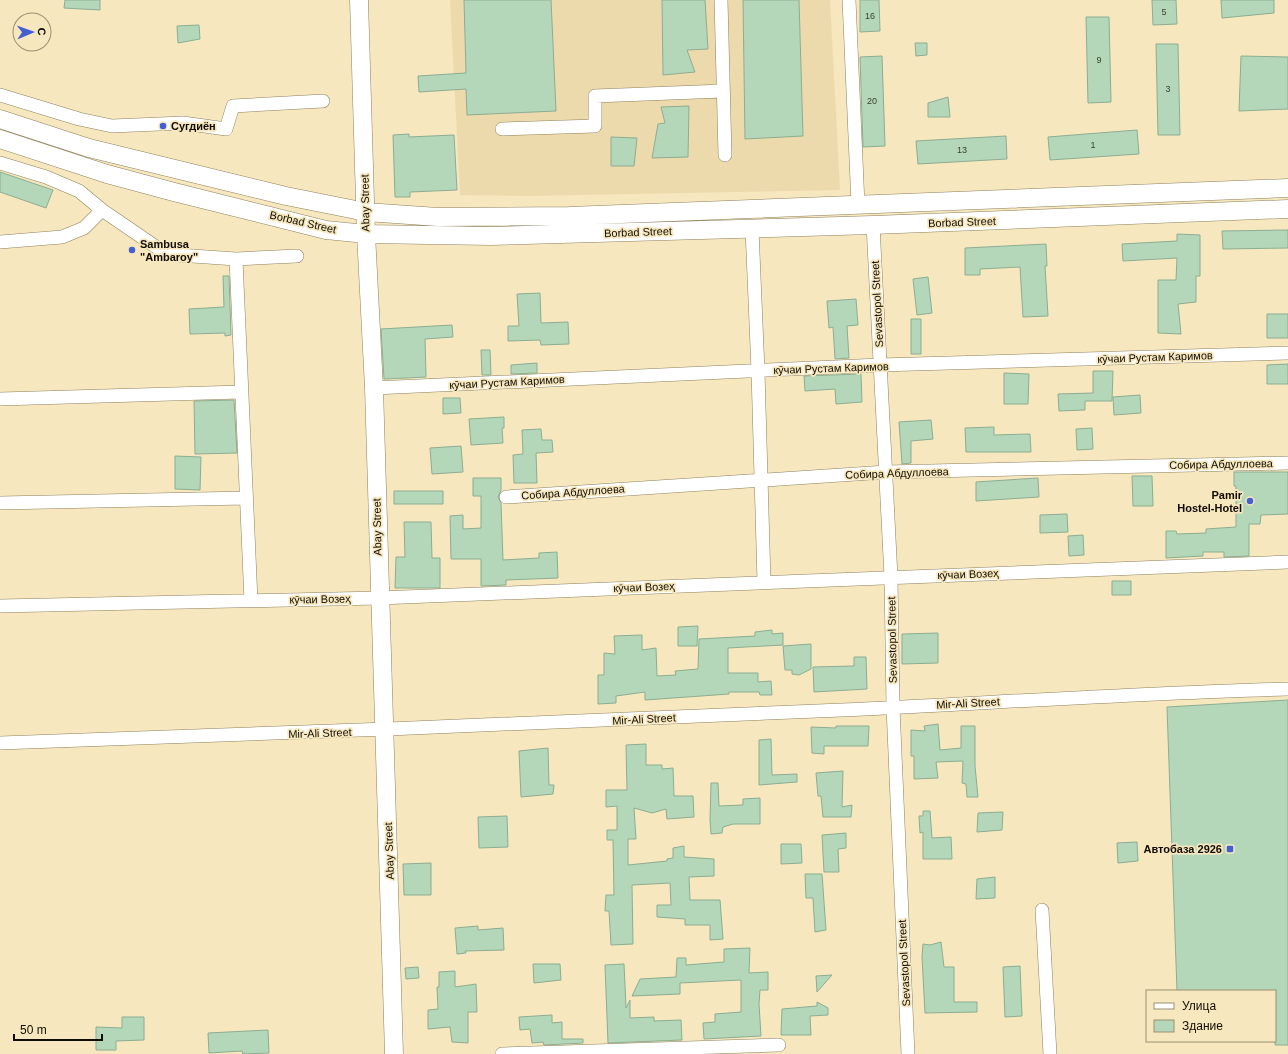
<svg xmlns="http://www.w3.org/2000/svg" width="1288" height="1054" font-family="Arial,sans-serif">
<rect width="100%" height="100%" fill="#f6e7bf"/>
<path fill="#eddaac" d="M450,0h380l10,190 -313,6 -67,-1z"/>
<path fill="#b4d7b9" stroke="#8cad91" d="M65,0h35v10l-36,-2z
M464,0h87l5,111 -89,4 -1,-26 -47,3 -1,-16 48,-3z
M662,0h43l3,49 -21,1 8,22 -32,3z
M743,0h56l4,136 -58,3z
M860,0h19l1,31 -20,1z
M1152,0h24l1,24 -24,1z
M1221,0h53v13l-52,5z
M1086,17h23l2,85 -23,1z
M199,25l1,14 -22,4 -1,-17z
M915,43h12v12l-11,1z
M1156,44h22l2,91h-22z
M882,56l3,90 -22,1 -3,-90z
M1241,56l47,1v52l-49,2z
M948,97l2,20h-22v-14z
M689,106l-1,51 -36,1 6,-34 7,-1 -4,-16z
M1137,130l2,24 -89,6 -2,-23z
M409,134v3l45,-2 3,55 -47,2v5h-15l-2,-62z
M1006,136l1,23 -89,5 -2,-23z
M611,137l26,1 -3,28h-23z
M0,172l53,18 -7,18 -46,-16z
M1288,230v18l-65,1 -1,-18z
M1177,234l23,1v41h-4v26l-18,2 3,30 -23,-1v-53h18l1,-22 -54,3 -1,-17 55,-3z
M1046,244l1,22h-2l3,50 -25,1 -3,-50 -40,2v6h-15v-27z
M223,276h6l2,59 -6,1v-3l-35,1 -1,-25 35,-2z
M928,277l4,36 -15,2 -4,-36z
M540,293l1,30 27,-1 1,22 -28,1 -1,-5 -32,1v-15h11l-2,-32z
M856,299l2,26 -11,1 2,32 -14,1 -2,-32 -4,1 -2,-27z
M1267,314h21v24h-21z
M911,319h10v35h-10z
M452,325l1,12 -28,2 1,38 -42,2 -3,-50z
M481,350h9l1,25h-9z
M537,363v10l-26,1v-9z
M1288,364v20h-21v-19z
M1093,371h20l-1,30h-27v9l-26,1 -1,-17 35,-1z
M1004,373l25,1 -1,30h-24z
M861,374l1,28 -26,2 -1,-15 -30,2 -1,-15z
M1140,395l1,18 -27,2 -1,-18z
M443,398h17l1,15 -18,1z
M234,400l3,53 -42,1 -1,-53z
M504,417v11h-2l1,15 -32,2 -2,-26z
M931,420l2,19 -22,2v22l-9,1 -3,-42z
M994,427v8l36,-1 1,18h-65l-1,-24z
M1092,428l1,21 -16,1 -1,-21z
M541,429l1,11h10l1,12 -17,1 1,30h-23l-1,-28 10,-1 -1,-24z
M461,446l2,26 -31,2 -2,-26z
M175,456l26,1 -1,33 -25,-1z
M1234,472h54v42l-27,1 -1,9h-11v32l-25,1v-5h-21v4l-37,2v-27h10l1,3 29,-1v-4l30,-2v-41h-2z
M1132,476h20l1,30h-20z
M473,478h28v12l-3,7 3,6 2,57 36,-2v-5l18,-1 1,26 -52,2v5l-25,1v-27h-30l-1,-43 13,-1v14l18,-1v-32h-8z
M1038,478l1,19 -63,4v-19z
M394,491h49v13h-49z
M1067,514l1,18 -28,1v-18z
M404,522h27l1,36h8v30h-45l1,-31h9z
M1083,535l1,20 -15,1 -1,-20z
M1112,581h19v14h-19z
M698,626l-1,20h-19v-19z
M772,630v4l11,-1v12l-55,3v25h30v9l13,-1 1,14h-12l-1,-3h-30v2l-84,6v-8l-29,4v7l-18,1v-29h6v-22l11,1 -1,-18 28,-1v15l14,-2 1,28 19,-1 -1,-4 23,-2 1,-30 56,-3v-4z
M938,633v30l-36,1v-30z
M811,644v25l-12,6 -7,-1v-4h-7l-2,-24z
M854,657h12l1,32 -53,3 -1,-25 41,-1z
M1288,700v345h-13v-54h-98l-10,-284z
M938,724l2,26 21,-2v-22h14v40l3,31h-11l-1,-13 -4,-1 1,-22 -27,1 2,16 -24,1v-23h-3v-26l14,1 -1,-5z
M836,726h33l-1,20h-44v8l-12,-1 -1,-26 25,1z
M771,739l1,36 25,-1v8l-38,3v-45z
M646,744v21h16v4l11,-1 1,28h19l1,21 -27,2 -1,-10 -14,4 -18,-5 2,31h-8v26l39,-4v-2l6,-1v-10l11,-2v11l30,2v17l-25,1 1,23h30l3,39 -13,1v-15h-25v-6l-28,-2v-12h14l-1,-22 -38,2 1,59 -22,1 -2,-34h-4l1,-16h8l-1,-55h-6v-10h10v-24l-11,1v-17h21l-1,-45z
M548,748l1,37h5l-1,9 -32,3 -2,-46z
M843,771l-1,36 10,-2 -1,12h-28l-2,-21h-3l-2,-23z
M711,783h7l1,23 24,-1v-6l17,-1v26h-27l-10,3 -1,6 -11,1 -1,-14z
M923,811h7l2,27 19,-1 1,22h-29v-27l-3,1 -1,-17h4z
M1003,812l-1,18 -25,2 1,-19z
M507,816l1,31 -29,1 -1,-31z
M846,833v15l-8,1 1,23h-15l-2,-37z
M1137,842l1,19 -20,2 -1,-20z
M781,844h20l1,19 -21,1z
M431,863v32h-27l-1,-31z
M805,874h17l4,56 -11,2 -2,-34h-7z
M995,877v21l-19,1 1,-20z
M478,926v4l25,-2 1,22 -39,1 1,2 -9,1 -2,-26z
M941,942l3,25h10v35h23v10l-52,1 -3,-56 1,-13 7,1z
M750,948l-1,25 19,-1v18h-8l-1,14 2,32 -57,3 -1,-16 12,-1v-8l26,-2v-32l-61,3v11l-48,2 8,-17 36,-2 1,-19h9v7l38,-3v-13z
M533,964h27l1,16 -27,3z
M624,964l2,44 4,-8v18l24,-1v4l27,-1 1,20 -74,3 -3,-78z
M1020,966l2,50 -17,1 -2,-50z
M418,967l1,11 -13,1 -1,-11z
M455,971v16l21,-3 1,28h-9v31l-16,-1 -2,-15 -22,2v-19l10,-1 -1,-22h2v-15z
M832,975l-15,17 -1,-16z
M817,1002l11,6v7l-18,1 1,19h-30l1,-26 35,-3z
M552,1015v8l10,-1v17h21v4l-39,2 -1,-3 -11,1 -2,-14 -10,1 -1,-13z
M122,1017h22v23l-28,1v9h-20v-23l26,1z
M268,1030l1,23 -26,1 -1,-3 -33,2 -1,-20z"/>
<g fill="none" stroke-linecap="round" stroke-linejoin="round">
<defs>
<path id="street" d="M721,0l4,155
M849,0l9,205
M0,95l79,24 33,7 71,-3 43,6 7,-23 90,-5
M502,129l93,-3v-30l128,-5
M0,163l46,14 33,14 23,19 57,39 19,6 58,4 61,-3
M873,225l18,352 2,130 15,347
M752,229l6,142 6,211
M0,242l62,-5 22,-9 18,-18
M236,259l15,342
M374,388l506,-23 408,-12
M0,399l241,-7
M506,497l380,-25 402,-9
M0,503l246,-5
M0,606l379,-8 909,-36
M0,743c281,-9 561,-21 842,-33 148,-7 297,-17 446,-21
M1042,910l8,144
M502,1054l277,-9"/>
<path id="secondary" d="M359,0l7,234 8,154 20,666
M0,119l89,29 197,48 80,16 72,5 131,-1 719,-28
M0,139l107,35 67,18 152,38 40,4 125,2 382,-11 415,-16"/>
</defs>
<use href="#street" stroke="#8e805c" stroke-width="14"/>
<use href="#secondary" stroke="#8e805c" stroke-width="19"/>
<use href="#street" stroke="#fff" stroke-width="13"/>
<use href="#secondary" stroke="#fff" stroke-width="18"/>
</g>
<g fill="#435fd2" stroke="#f6e7bf" stroke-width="1.5">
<circle cx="163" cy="126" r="4"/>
<circle cx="132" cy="250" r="4"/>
<circle cx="1250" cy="501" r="4"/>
<rect x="1226" y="845" width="8" height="8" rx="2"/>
</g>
<g text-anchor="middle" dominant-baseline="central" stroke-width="3.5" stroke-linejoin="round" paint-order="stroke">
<g font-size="9" fill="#3a3f2f">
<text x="1164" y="12">5</text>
<text x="870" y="16">16</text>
<text x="1099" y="60">9</text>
<text x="1168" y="89">3</text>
<text x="872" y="101">20</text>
<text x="1093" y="145">1</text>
<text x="962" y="150">13</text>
</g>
<g font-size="11" font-weight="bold" fill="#110c01" stroke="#f6e7bf" text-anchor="start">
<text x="171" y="126">Сугдиён</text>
<text x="140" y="244">Sambusa<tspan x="140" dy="13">"Ambaroy"</tspan></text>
<text x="1242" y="495" text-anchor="end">Pamir<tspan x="1242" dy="13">Hostel-Hotel</tspan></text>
<text x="1222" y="849" text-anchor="end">Автобаза 2926</text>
</g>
<g font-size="11" fill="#110c01" stroke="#f6e7bf">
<text transform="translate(365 203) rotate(-91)">Abay Street</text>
<text transform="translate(303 222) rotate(13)">Borbad Street</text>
<text transform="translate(962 222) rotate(-2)">Borbad Street</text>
<text transform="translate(638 232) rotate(-2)">Borbad Street</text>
<text transform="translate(877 304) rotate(-93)">Sevastopol Street</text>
<text transform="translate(1155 357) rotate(-2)">кӯчаи Рустам Каримов</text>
<text transform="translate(831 368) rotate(-2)">кӯчаи Рустам Каримов</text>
<text transform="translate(507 382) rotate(-3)">кӯчаи Рустам Каримов</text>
<text transform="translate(1221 464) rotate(-1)">Собира Абдуллоева</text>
<text transform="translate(897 473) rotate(-2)">Собира Абдуллоева</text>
<text transform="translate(573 492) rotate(-4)">Собира Абдуллоева</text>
<text transform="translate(377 527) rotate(-91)">Abay Street</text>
<text transform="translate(968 574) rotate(-2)">кӯчаи Возеҳ</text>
<text transform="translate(644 587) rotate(-2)">кӯчаи Возеҳ</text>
<text transform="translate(320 599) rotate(-1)">кӯчаи Возеҳ</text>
<text transform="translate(892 640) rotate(-91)">Sevastopol Street</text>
<text transform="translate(968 703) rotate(-3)">Mir-Ali Street</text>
<text transform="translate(644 719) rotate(-3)">Mir-Ali Street</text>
<text transform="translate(320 733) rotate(-2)">Mir-Ali Street</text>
<text transform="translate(389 851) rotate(-92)">Abay Street</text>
<text transform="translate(904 963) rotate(-93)">Sevastopol Street</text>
</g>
</g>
<rect x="1146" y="990" width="130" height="52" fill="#f6e7bf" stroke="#9a8f73"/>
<rect x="1154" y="1003" width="20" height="6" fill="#ffffff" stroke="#9a8f73"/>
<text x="1182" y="1010" font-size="12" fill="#110c01">Улица</text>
<rect x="1154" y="1020" width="20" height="12" fill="#b4d7b9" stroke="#9a8f73"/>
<text x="1182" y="1030" font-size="12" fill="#110c01">Здание</text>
<g transform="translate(32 32) rotate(88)"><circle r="19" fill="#f6e7bf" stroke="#9a8f73"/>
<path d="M0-3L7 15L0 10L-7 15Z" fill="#435fd2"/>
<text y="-6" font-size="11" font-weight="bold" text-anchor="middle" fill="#110c01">С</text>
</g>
<path d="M14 1034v6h88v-6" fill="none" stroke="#110c01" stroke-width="2"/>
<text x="20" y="1034" font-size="12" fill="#110c01" stroke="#f6e7bf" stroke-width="3" paint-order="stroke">50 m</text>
</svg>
